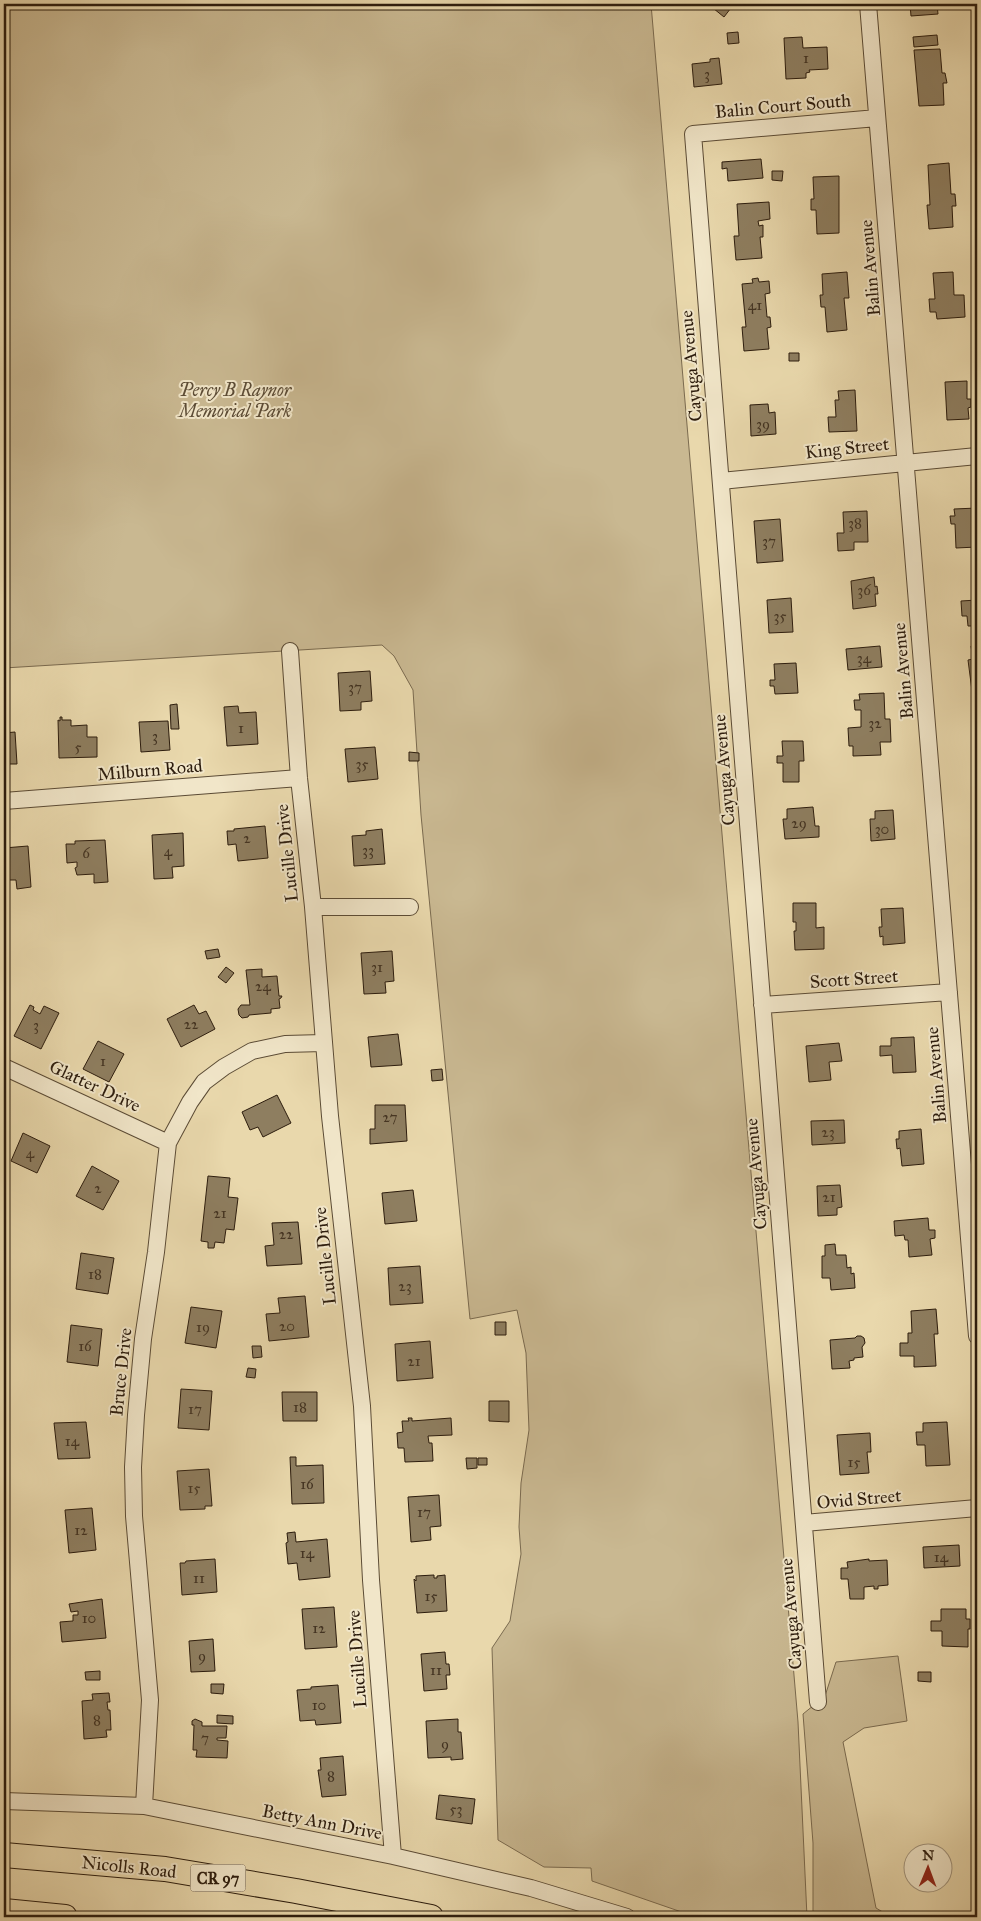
<svg xmlns="http://www.w3.org/2000/svg" width="981" height="1921" font-family="'IM FELL Great Primer',serif">
<rect width="100%" height="100%" fill="#e9d8ac"/>
<filter id="stains"><feTurbulence type="fractalNoise" baseFrequency=".004" numOctaves="4"/><feColorMatrix values="0 0 0 0 .2 0 0 0 0 .09 0 0 0 0 .02 0 0 0 .5 -.17"/></filter>
<radialGradient id="worn" r=".72"><stop offset=".6" stop-color="#630" stop-opacity="0"/><stop offset="1" stop-color="#630" stop-opacity=".3"/></radialGradient>
<path fill="#c9b891" stroke="#7a6a4f" d="M4,4h647l147,1718 9,195h-111l-104,-36 -1,-13 -47,-1 -46,-27 -6,-192 18,-27 11,-67 -2,-27 2,-44 8,-53 -3,-77 -9,-43 -47,9 -49,-504 -8,-125 -19,-34 -12,-11 -378,23z
M898,1656l9,65 -43,7 -21,14 33,166 15,9h-77l-1,-5v-69l-10,-129 22,-18 11,-34z"/>
<path fill="#8e7e60" stroke="#2c1c0d" d="M708,4h26l-10,13z
M910,4h27l1,10 -27,2z
M738,32l1,11 -11,1 -1,-11z
M937,35l1,10 -24,2 -1,-10z
M802,37l1,11 24,-1 1,22 -19,1 1,2 -4,1v5l-20,1 -2,-41z
M940,49l2,24h3l2,10h-4l1,22 -25,1 -5,-56z
M719,58l3,26 -28,3 -2,-23 18,-2v-3z
M761,159l2,19 -35,3 -1,-13 -5,1v-7z
M949,163l2,31h4l1,12h-4l1,21 -24,2 -2,-24h3l-2,-40z
M772,171h11l-1,10 -10,-1z
M839,176v57l-22,1 -1,-24h-5v-11h3l-1,-22z
M769,202l1,17 -12,2 1,5 4,-1v12h-3l2,21 -26,2 -2,-24h5l-2,-32z
M847,272l2,26h-5l3,32 -20,2 -2,-25h-4l-1,-12h3l-1,-21z
M953,272l1,23h10l1,22 -28,2 -1,-7h-6l-1,-13h6l-2,-26z
M758,278l1,4 10,-1 1,12 -5,1 2,23h3l1,10 -4,1 2,21 -25,2 -2,-24h4l-4,-43 11,-1 -1,-4z
M789,353h10v8h-10z
M967,381v18h4v8l-3,1 1,11 -22,1 -2,-38z
M855,390l2,41 -28,1 -1,-15h8l-1,-17h4l-1,-9z
M768,404l1,9 6,-1 1,22 -25,2 -1,-31z
M977,508v39l-21,1 -1,-24h-4l-1,-8h5l-1,-7z
M867,511l1,31h-14v8l-16,1 -1,-18h7l-1,-21z
M780,519l3,42 -26,2 -3,-42z
M874,577l1,10 2,-1 1,8h-3l1,12 -23,3 -2,-28z
M791,598l2,34 -24,1 -2,-33z
M977,600v26h-9l-1,-10h-5l-1,-15z
M977,645v46h-5l-4,-31 5,-1 -2,-13z
M880,646l2,21 -34,3 -2,-21z
M796,663l2,30 -23,1 -1,-8h-4v-6h5l-1,-16z
M370,671l2,30 -11,1v8l-21,1 -2,-38z
M884,693l1,26h5l1,23h-11l1,13 -28,1v-10h-4l-1,-18 13,-1v-17h-6l-1,-10h6l-1,-6z
M177,704l2,25h-8l-1,-24z
M238,706l1,7 17,-1 2,32 -31,2 -3,-39z
M60,717h2v3h9v6l16,-1v12h10v20l-38,1 -1,-38 2,1z
M168,721l2,29 -29,2 -2,-30z
M15,732l2,32h-13v-31z
M782,741h21l1,20h-5v21h-16v-19h-6v-7h6z
M977,742v30h-1l-2,-29z
M375,747l3,32 -30,3 -3,-33z
M409,752l10,1v8h-10z
M813,807l2,19h4v11l-34,2 -2,-20h4v-10z
M893,810l2,29 -24,2 -1,-22h5v-8z
M265,826l3,32 -30,3 -2,-17 -8,1 -1,-14h7v-2z
M382,829l3,35 -31,2 -2,-30 14,-1v-4z
M183,833l1,33 -12,1 1,11 -19,1 -2,-44z
M105,840l3,42 -14,1v-9l-17,1 -2,-7 2,-1v-5l-10,1 -1,-19h9v-3z
M28,846l3,41 -14,2 -1,-9h-12v-32z
M793,903h23v25l8,-1v22l-29,1 -1,-19h2v-9h-3z
M903,908l2,35 -22,2v-9l-3,1 -1,-10h3l-1,-18z
M218,949l2,8 -13,2 -2,-8z
M392,951l2,30 -9,1 1,11 -22,1 -3,-41z
M226,967l8,6 -8,10 -8,-6z
M262,969v8l15,-1 2,20h3l-1,2 -2,1 1,9 -9,1v4l-22,2 -1,2 -6,1 -3,-3 -1,-6 3,-4h9l-4,-35z
M30,1005l4,2 -1,3 7,4 4,-8 15,7 -18,36 -27,-13z
M194,1005l5,9 7,-3 9,18 -34,18 -14,-28z
M398,1034l4,31 -31,2 -3,-30z
M914,1037l2,35 -23,1 -1,-18 -12,1v-10h11v-8z
M98,1041l26,13 -15,28 -26,-13z
M839,1043l3,18 -13,1 2,18 -22,2 -3,-36z
M442,1069l1,11 -11,1 -1,-11z
M277,1095l14,28 -28,14 -5,-10 -8,3 -8,-18z
M375,1105h30l2,36 -37,3v-15h5z
M844,1120l1,23 -33,2 -1,-24z
M921,1129l3,35 -22,2 -2,-18 -3,1 -1,-10h3v-8z
M23,1133l27,13 -13,27 -26,-12z
M92,1166l27,15 -16,29 -27,-14z
M208,1176l22,2 -2,19 10,1 -4,32 -8,-1 -2,14 -9,-1 -1,6h-6v-6l-7,-1z
M840,1185l2,22 -5,1v7l-19,1 -1,-30z
M413,1190l4,31 -32,3 -3,-31z
M928,1218l1,12h6v8l-5,1 2,16 -23,2 -1,-17h-3l-1,-5 -9,1 -1,-15z
M298,1222l4,42 -35,2 -2,-20 9,-1 -2,-22z
M835,1244l1,11h10l1,13 4,-1v7l3,-1 1,15 -24,2 -1,-12h-8v-22h3v-11z
M81,1253l33,5 -6,36 -32,-5z
M420,1266l3,37 -33,2 -2,-37z
M305,1296l4,41 -40,4 -3,-27 14,-1 -2,-15z
M191,1307l31,4 -6,37 -31,-5z
M936,1309l2,25h-4l2,32 -22,1v-11h-14v-13h8v-10h4l-1,-22z
M495,1322h11v13h-11z
M71,1325l31,4 -4,37 -31,-4z
M857,1336h4l3,2 1,5 -3,4 1,10 -9,1v2l-5,1 1,7 -18,1 -2,-29 25,-2z
M430,1341l3,37 -36,3 -2,-37z
M252,1346h9l1,11 -9,1z
M248,1368l8,1 -1,9 -9,-1z
M181,1389l31,2 -3,39 -31,-2z
M282,1392h35v29h-34z
M489,1401h20v21l-20,-1z
M408,1418h4v3l39,-3 1,17 -24,1 1,7h3l1,18 -28,1 -1,-14h-6l-1,-15 6,-1 -1,-11h7z
M86,1422l4,36 -32,1 -4,-36z
M947,1422l3,43 -24,1 -1,-21h-8l-1,-13h7v-9z
M870,1433l1,19h-4l2,21 -29,2 -3,-40z
M290,1457h6v9l27,-1 1,38 -32,1z
M466,1458h11v10l-10,1z
M478,1458h9v7h-9z
M209,1469l3,37h-7v3l-25,1 -3,-39z
M439,1495l2,31 -11,1 1,13 -20,2 -3,-45z
M92,1508l4,42 -27,3 -4,-43z
M295,1532l1,10 31,-3 3,38 -31,3 -2,-17 -9,1 -2,-21 2,-1 -1,-9z
M959,1545l1,21 -36,2 -1,-21z
M215,1559l2,33 -35,3 -2,-32h5l1,-2z
M869,1559v2l18,-1 1,25 -10,1v3h-4v-3l-10,1v12h-14l-2,-20h-7v-11h7l-1,-6z
M434,1575v3h3v-2l8,-1 2,36 -30,2 -3,-34 2,2v-5z
M102,1599l4,39 -44,4 -2,-20 13,-1v-6h5v-4l-7,1 -2,-8z
M334,1607l3,40 -32,2 -3,-40z
M941,1609h25v10h4v10h-2v18l-26,-1v-15h-11v-10h10z
M213,1639l2,32 -24,1 -2,-31z
M445,1652l1,12h3l1,11h-4l1,14 -23,2 -3,-37z
M100,1671v9h-14l-1,-8z
M918,1672h13v10l-13,-1z
M211,1684h13l-1,10 -12,-1z
M338,1685l3,38 -25,2 -1,-5 -15,1 -3,-31 14,-1v-2z
M109,1693l1,9h-3l1,8h2l1,20h-5l1,7 -23,2 -2,-38 11,-1 -1,-6z
M217,1715l16,1v8l-16,-1z
M195,1719l7,3v4h25l-1,12h-9v2l11,1 -1,17 -31,-1 1,-7h-4l1,-25h-2v-4z
M458,1719v13h3l2,27 -12,1v-3l-23,1 -2,-37z
M343,1756l3,39 -24,2 -4,-27h3l-1,-12z
M439,1795l36,4 -3,25 -36,-5z"/>
<g fill="none" stroke-linecap="round" stroke-linejoin="round">
<defs>
<path id="minor" d="M868,4l109,1332
M721,481l256,-25
M290,651l9,127 14,129 17,209 32,290 9,174 22,276
M4,801l295,-23
M313,907h97
M762,1005l187,-13
M4,1067l164,76
M804,1523l173,-15
M818,1702l-125,-1568 184,-16
M4,1801l140,5 249,50 138,32 96,29
M144,1806l6,-106 -16,-184 -1,-49 3,-52 7,-76 13,-87 12,-109 22,-41 14,-20 20,-15 28,-16 33,-7 38,-1"/>
<path id="highway" d="M4,1855l161,14 131,22 135,26
M4,1911l61,6"/>
</defs>
<use href="#minor" stroke="#5b4b35" stroke-width="18"/>
<use href="#highway" stroke="#2c1c0d" stroke-width="26"/>
<use href="#minor" stroke="#f1e6c9" stroke-width="16"/>
<use href="#highway" stroke="#e9d8ac" stroke-width="24"/>
</g>
<g text-anchor="middle" dominant-baseline="central" stroke-width="4" stroke-linejoin="round" paint-order="stroke">
<g font-size="15" fill="#443422">
<text x="806" y="58">1</text>
<text x="707" y="74">3</text>
<text x="755" y="305">41</text>
<text x="763" y="424">39</text>
<text x="855" y="523">38</text>
<text x="769" y="541">37</text>
<text x="864" y="590">36</text>
<text x="780" y="616">35</text>
<text x="864" y="658">34</text>
<text x="355" y="687">37</text>
<text x="875" y="723">32</text>
<text x="241" y="728">1</text>
<text x="155" y="736">3</text>
<text x="78" y="747">5</text>
<text x="362" y="764">35</text>
<text x="799" y="823">29</text>
<text x="882" y="829">30</text>
<text x="247" y="838">2</text>
<text x="368" y="850">33</text>
<text x="168" y="851">4</text>
<text x="86" y="853">6</text>
<text x="377" y="967">31</text>
<text x="263" y="986">24</text>
<text x="191" y="1024">22</text>
<text x="36" y="1025">3</text>
<text x="103" y="1061">1</text>
<text x="390" y="1117">27</text>
<text x="828" y="1132">23</text>
<text x="30" y="1153">4</text>
<text x="98" y="1188">2</text>
<text x="829" y="1197">21</text>
<text x="220" y="1213">21</text>
<text x="286" y="1234">22</text>
<text x="95" y="1274">18</text>
<text x="405" y="1286">23</text>
<text x="287" y="1326">20</text>
<text x="203" y="1327">19</text>
<text x="85" y="1346">16</text>
<text x="414" y="1361">21</text>
<text x="300" y="1407">18</text>
<text x="195" y="1409">17</text>
<text x="72" y="1441">14</text>
<text x="854" y="1462">15</text>
<text x="307" y="1484">16</text>
<text x="194" y="1488">15</text>
<text x="424" y="1512">17</text>
<text x="81" y="1530">12</text>
<text x="307" y="1553">14</text>
<text x="941" y="1557">14</text>
<text x="199" y="1578">11</text>
<text x="431" y="1596">15</text>
<text x="89" y="1618">10</text>
<text x="319" y="1628">12</text>
<text x="202" y="1656">9</text>
<text x="436" y="1670">11</text>
<text x="319" y="1705">10</text>
<text x="97" y="1720">8</text>
<text x="205" y="1738">7</text>
<text x="445" y="1744">9</text>
<text x="331" y="1776">8</text>
<text x="456" y="1809">53</text>
</g>
<rect fill="#f1e6c9" stroke="#675945" stroke-width="1" x="190.5" y="1864.5" width="55" height="27" rx="4"/>
<g font-size="16" font-weight="bold" fill="#2c1c0d">
<text x="218" y="1878">CR 97</text>
</g>
<g font-size="18" fill="#2c1c0d" stroke="#f1e6c9">
<text transform="translate(783 106) rotate(-5)">Balin Court South</text>
<text transform="translate(870 268) rotate(-95)">Balin Avenue</text>
<text transform="translate(691 366) rotate(-95)">Cayuga Avenue</text>
<text transform="translate(847 448) rotate(-6)">King Street</text>
<text transform="translate(903 671) rotate(-95)">Balin Avenue</text>
<text transform="translate(150 770) rotate(-5)">Milburn Road</text>
<text transform="translate(724 770) rotate(-95)">Cayuga Avenue</text>
<text transform="translate(287 853) rotate(-96)">Lucille Drive</text>
<text transform="translate(854 979) rotate(-4)">Scott Street</text>
<text transform="translate(936 1075) rotate(-95)">Balin Avenue</text>
<text transform="translate(95 1086) rotate(25)">Glatter Drive</text>
<text transform="translate(756 1174) rotate(-95)">Cayuga Avenue</text>
<text transform="translate(325 1256) rotate(-96)">Lucille Drive</text>
<text transform="translate(121 1372) rotate(-84)">Bruce Drive</text>
<text transform="translate(859 1499) rotate(-5)">Ovid Street</text>
<text transform="translate(791 1614) rotate(-95)">Cayuga Avenue</text>
<text transform="translate(357 1659) rotate(-94)">Lucille Drive</text>
<text transform="translate(322 1822) rotate(11)">Betty Ann Drive</text>
<text transform="translate(129 1867) rotate(6)">Nicolls Road</text>
</g>
<g font-size="18" font-style="italic" fill="#5b4b35" stroke="#f1e6c9">
<text x="235" y="390">Percy B Raynor<tspan x="235" dy="21">Memorial Park</tspan></text>
</g>
</g>
<rect width="981" height="1921" fill="none" stroke="#e9d8ac" stroke-width="20"/>
<rect x="5" y="5" width="971" height="1911" fill="none" stroke="#2c1c0d" stroke-width="2.5"/>
<rect x="10" y="10" width="961" height="1901" fill="none" stroke="#2c1c0d"/>
<g transform="translate(928 1868) rotate(1)"><circle r="24" fill="#f1e6c9" stroke="#a2957e"/>
<path d="M0-4L9 19L0 12L-9 19Z" fill="#8f2418"/>
<text y="-8" font-size="14" font-weight="bold" text-anchor="middle" fill="#2c1c0d">N</text>
</g>
<rect width="100%" height="100%" filter="url(#stains)"/>
<rect width="100%" height="100%" fill="url(#worn)"/>
</svg>
